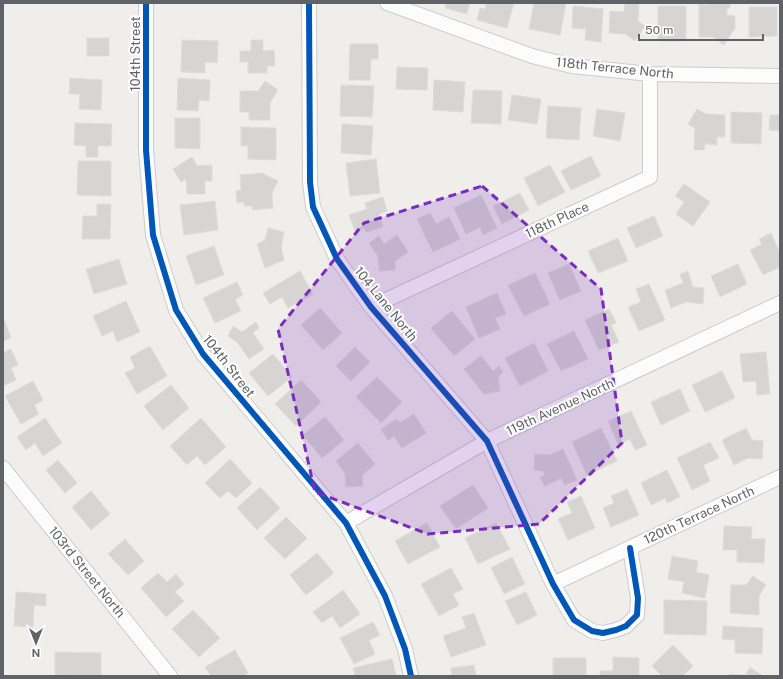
<svg xmlns="http://www.w3.org/2000/svg" width="783" height="679" font-family="'Public Sans',sans-serif">
<rect width="100%" height="100%" fill="#efeeea"/>
<path fill="#d6d5d3" stroke="#deddd9" d="M446,3h24l-3,11 -22,-6z
M486,3h28l-7,25 -30,-8 3,-12 5,1z
M534,3h32l-6,32 -31,-6z
M625,3h14l-1,18 7,5 -10,15 -10,-7 -16,-1 1,-22 14,1z
M709,3h21v5h-3v7l8,1v12l-11,17 -11,-8h-14v-33l10,1z
M573,6l30,3 -2,33 -16,-2 1,-11 -14,-1z
M658,6h28v35h-28z
M749,7h28v29l-28,1z
M87,38h22v18h-22z
M182,40l36,1 -1,22 -12,-1v11l-24,-1z
M251,40h12v11l11,-1 1,16h-8v7h-19v-11h-8v-11h11z
M350,44h28v15h-7l-1,21h-21z
M397,67l31,1 -1,22 -31,-1z
M70,78l32,2 -1,30 -22,-1 1,-15h-11z
M178,78l32,2 -1,21 -10,-1 -1,11 -21,-1z
M434,80l31,2 -2,30 -30,-2z
M265,81l13,9 -8,13v17h-21v-8h-9v-21h18z
M341,85l33,1 -2,31 -32,-1z
M473,90l29,1 -1,33 -30,-1z
M512,95l29,4 -4,25 -29,-4z
M548,106l33,2 -2,32 -33,-2z
M597,109l28,4 -5,28 -27,-5z
M697,109l9,5 19,1v22h-8v8l-12,-1 -1,6h-10l1,-22 -7,-4z
M731,112l31,1 -1,31 -30,-1z
M770,115h10v16l-11,-1z
M175,118h25v31l-25,-1z
M75,123l37,1 -1,22h-13v11h-12v-11l-12,-1z
M342,124l31,2 -2,29 -30,-2z
M241,127l35,1v32l-28,-1v-13h-7z
M591,156l10,20 -30,14 -10,-19z
M192,157l5,9 15,-1v16h-7v13h-18l-1,-15 -5,3 -8,-13z
M376,159l4,34 -30,3 -4,-33z
M78,161h33v35l-34,-1z
M550,165l15,27 -27,14 -14,-28z
M262,173l16,8 -6,12 1,15 -21,2v-4h-8v-4l-7,1 -1,-12 5,-1 -1,-15z
M684,184l26,18 -17,24 -17,-12 8,-12 -9,-6z
M520,193l9,17 -27,14 -9,-18z
M481,195l16,33 -14,7 -3,-8 -14,7 -12,-26z
M383,197l4,14 -8,3 4,13 -17,5 -2,-4 -9,3 -6,-16 18,-6 -2,-6z
M215,201l3,29 -34,5 -4,-30z
M97,204h14l-1,35h-28l1,-23h14z
M430,213l6,11 13,-7 11,22 -27,13 -16,-33z
M654,216l9,20 -27,12 -9,-20z
M268,228l16,4 -3,15 3,13 -19,8 -8,-24 8,-4z
M771,233l9,20v14l-17,8 -13,-25 12,-6 -3,-5z
M397,235l11,17 -13,9v9l-16,1 -1,-15 -9,-13 10,-7 5,8z
M618,238l10,23 -30,12 -10,-22z
M214,246l10,29 -28,10 -10,-29z
M119,259l8,25 -33,10 -8,-25z
M569,264l12,27 -21,9 -12,-27z
M738,264l9,20 -27,13 -9,-21z
M300,271l13,23 -25,14 -6,-11 -12,7 -7,-11z
M688,271l5,16 11,1 -1,16 -17,-2 -15,6 -6,-18 18,-7 -3,-9z
M535,273l15,31 -26,12 -16,-31z
M237,282l6,13 -8,4 6,12 -26,12 -12,-25z
M649,284l16,36 -26,11 -11,-24 13,-5 -5,-13z
M497,293l9,21 -11,4 5,11 -21,9 -13,-31z
M126,301l14,31 -23,10 -4,-11 -11,5 -9,-20z
M320,308l22,25 -19,17 -22,-25z
M609,309l7,14 -5,2 8,17 -20,8 -14,-30z
M452,311l23,28 -21,17 -23,-28z
M3,317l8,21 -8,3z
M256,322l3,6 -6,5 11,16 -15,10 -12,-17 -9,-6 5,-10 9,6z
M574,331l14,28 -27,12 -14,-27z
M534,343l14,28 -28,15 -15,-28z
M150,346l17,30 -30,18 -12,-21 10,-5 -5,-11z
M355,347l15,15 -19,19 -15,-15z
M11,349l7,16 -7,3 5,12 -13,6v-33z
M766,352l4,42 -13,1 -1,-14 -13,1 -3,-28z
M273,354l19,23 -24,19 -19,-23z
M481,356l12,15 6,-5 4,6 -5,5 2,14 -16,3 -20,-25z
M722,371l13,27 -30,14 -13,-27z
M377,377l25,25 -21,21 -25,-26z
M301,380l20,22 -25,24 -21,-22z
M33,381l10,19 -9,5 5,9 -18,10 -16,-28z
M171,385l18,23 -26,22 -19,-24z
M680,389l10,22 -29,14 -10,-23z
M631,411l16,34 -12,5 -5,-11 -12,5 -10,-23z
M414,414l12,19 -24,15 -8,-12 -6,4 -7,-11 16,-10 3,4z
M325,417l19,23 -22,18 -19,-23z
M45,418l17,25 -19,13 -8,-13 -9,7 -9,-13z
M201,418l25,29 -21,18 -8,-9 -10,9 -17,-19z
M601,428l16,33 -30,14 -15,-33z
M746,428l6,12 11,1 -1,18 -14,-1 -14,7 -12,-25z
M710,442l9,16 -16,7 7,16 -18,9 -15,-32z
M358,443l17,21 -13,11 1,11 -17,1 -1,-14 -9,-12z
M563,449l14,31 -12,5 -4,-7 -16,8 -5,-9 5,-2 -2,-4 -9,-1 1,-16 14,1z
M230,459l22,24 -16,15 -8,-7 -8,7 -15,-15z
M58,460l19,23 -12,10 -19,-23z
M667,470l13,27 -13,6 -2,-5 -14,7 -10,-22z
M473,485l15,23 -32,21 -16,-23z
M260,487l20,21 -23,22 -20,-22z
M627,489l12,26 -28,12 -8,-19 11,-5 -3,-7z
M91,491l19,23 -19,16 -19,-23z
M581,496l14,32 -27,12 -10,-21 14,-6 -5,-11z
M286,517l21,21 -22,21 -21,-21z
M427,523l13,24 -32,17 -13,-23z
M496,523l14,26 -32,15 -13,-26z
M724,526l28,1 -1,12h14l-1,24 -27,-1v-12h-14z
M125,539l19,22 -16,14 -20,-21z
M317,553l17,20 -28,22 -16,-20z
M672,556l26,5 -2,11 13,3 -4,23 -23,-5 2,-11 -16,-3z
M512,557l13,27 -21,10 -13,-26z
M451,568l12,21 -10,5 6,11 -20,11 -18,-32z
M158,573l9,9 9,-8 8,10 -9,8 9,9 -18,16 -25,-29z
M753,576l13,9 -7,11v19l-29,-2 1,-28h15z
M343,590l17,24 -20,14 -8,-12 -10,7 -9,-11z
M16,592l30,2v12l-12,-1 -1,22 -19,-1z
M526,592l11,23 -20,10 -12,-24z
M664,600l43,1 -1,34 -42,-1z
M193,610l27,28 -21,19 -27,-28z
M474,613l12,32 -35,12 -8,-21 23,-8 -4,-11z
M373,622l7,13 -11,5 6,14 -21,10 -14,-26z
M723,626l40,2 -1,26 -27,-1v-13l-13,-1z
M673,645l20,21 -10,10h-21l-10,-10z
M235,650l13,23 -5,3h-32l-6,-9z
M55,652l46,1v23l-46,-1z
M613,657l26,1v18h-39v-5h13z
M553,658h33v18h-33z
M392,659l4,17h-41l-2,-8z
M474,665l2,11h-24l-1,-8z
M750,667l13,9h-34v-2l16,1z"/>
<g fill="none" stroke-linecap="round" stroke-linejoin="round">
<defs>
<path id="street" d="M146,3v147l7,85 23,75 27,44 143,169 39,73 20,53 6,27
M309,3l1,179 3,25 24,52 34,48 116,134 66,143 21,36 18,11 11,2 13,-3 10,-4 11,-11 1,-17 -8,-50
M387,3l145,53 40,10 78,8 130,2
M371,307l279,-130v-103
M3,468l167,208
M346,523l141,-82 293,-138
M553,584l227,-107"/>
</defs>
<use href="#street" stroke="#cbcccc" stroke-width="16"/>
<use href="#street" stroke="#fdfcfc" stroke-width="14"/>
<defs>
<path id="cycleway" d="M146,3v147l7,85 23,75 27,44 143,169 39,73 20,53 6,27
M309,3l1,179 3,25 24,52 34,48 116,134 66,143 21,36 18,11 11,2 13,-3 10,-4 11,-11 1,-17 -8,-50"/>
</defs>
<use href="#cycleway" stroke="#fff" stroke-width="8"/>
<use href="#cycleway" stroke="#0057b8" stroke-width="6"/>
</g>
<path fill="#7b2cbf" fill-opacity="0.2" stroke="#7b2cbf" stroke-width="3" stroke-dasharray="8 5" stroke-linejoin="round" d="M482,186l119,103 21,154 -83,81 -111,10 -113,-42 -37,-163 86,-106z"/>
<g text-anchor="middle" dominant-baseline="central" stroke-width="4" stroke-linejoin="round" paint-order="stroke">
<g font-size="13" fill="#5f6368" stroke="#fff">
<text transform="translate(135 54) rotate(-90)">104th Street</text>
<text transform="translate(615 68) rotate(6)">118th Terrace North</text>
<text transform="translate(557 220) rotate(-25)">118th Place</text>
<text transform="translate(386 304) rotate(51)">104 Lane North</text>
<text transform="translate(229 366) rotate(52)">104th Street</text>
<text transform="translate(560 407) rotate(-25)">119th Avenue North</text>
<text transform="translate(699 515) rotate(-25)">120th Terrace North</text>
<text transform="translate(87 572) rotate(51)">103rd Street North</text>
</g>
</g>
<rect width="783" height="679" fill="none" stroke="#5f6368" stroke-width="8"/>
<g transform="translate(36 643) rotate(180)" stroke="#ffffff" stroke-width="3" paint-order="stroke">
<path d="M0-3L7 15L0 10L-7 15Z" fill="#5f6368"/>
<text y="-6" font-size="11" font-weight="bold" text-anchor="middle" fill="#5f6368">N</text>
</g>
<path d="M639 34v6h124v-6" fill="none" stroke="#5f6368" stroke-width="2"/>
<text x="645" y="34" font-size="12" fill="#5f6368" stroke="#ffffff" stroke-width="3" paint-order="stroke">50 m</text>
</svg>
